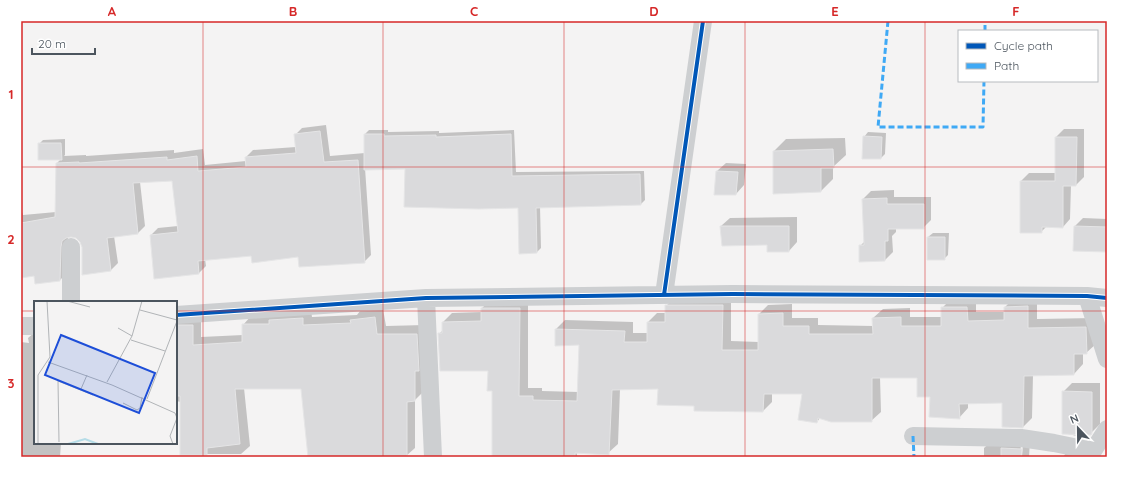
<svg xmlns="http://www.w3.org/2000/svg" width="1128" height="478" font-family="Quicksand,sans-serif">
<rect width="100%" height="100%" fill="#f4f3f3"/>
<path fill="#0003" d="M326,125l4,31 35,-3v-19l4,-4h19v2l51,-1v2l75,-3 2,42 128,-1 1,29 -4,4 -101,2 1,42 -4,4 -18,-45 -113,-39h-41l6,87 -7,7 -65,-6 -47,-1 -47,4 1,7 -7,7 -44,5 -4,-43 7,-7 20,-2 -5,-46 -33,2 5,44 -7,7 -24,3 4,27 -7,7 -29,-23 -1,-5 -5,-5 -8,-1 -1,37 -7,7 -25,3v-8l-14,2v-68l2,6 33,-3 1,-49 4,-4 -22,-15 4,-4 22,-1v16l-1,1 22,-1v1l88,-6v3l29,-4 2,16 41,-4v-4l7,-7 43,-3 -1,-12 7,-7z
M1064,129h20v48l-8,8h-5l-1,34 -7,8 -16,-1 -6,6 -20,-51 8,-8h27v-36z
M868,132l18,1 -1,21 -4,4h-18l1,-21z
M845,138l1,17 -13,12v12l-12,12 -47,2v-42l12,-12z
M726,163l20,1 -2,21 -8,9 -19,-23z
M894,190v7h37v23l-8,8h-27v4l-4,4 1,16 -8,8 -25,-14 5,-5 -2,-42 8,-8z
M797,217v25l-8,9 -68,-25 9,-8z
M1083,218l24,1v32l-32,-25z
M933,233h16l-1,22 -4,4 -16,-22z
M731,296v45l28,1v-28l9,-9 24,-1v14h26v7l56,1 -1,-8 10,-9 27,-1v9h32v-9l9,-9h25v13h29v-5l9,-9h23v21l58,-1 1,26 -10,9h-3v11l-9,10 -41,1 -1,43 -9,9 -20,-25 -35,1v5l-9,10 -28,-22 -13,-19h-38l1,35 -10,9 -51,-3 -3,4 -14,-29h-31v9l-9,9 -68,-6 -36,-17 -39,1 -2,55 -10,9 -31,-1v5h-84v-67l-4,-20 -50,-36 4,-4v-8l9,-9 30,-1v-4l10,-9h36v89h14v3l37,1 1,-48 -24,-15 9,-9 68,2v11h15v-11l9,-9h9v-7l9,-9z
M383,309l3,17 39,-1 -2,67 -8,8v48l-9,8 -97,1 -7,-69h-58l6,58 -9,8h-60v-52l-5,-1v-81l25,-3v20l42,-2v-10l8,-9 60,-6 1,7 45,-2 3,-4z
M35,332v111h26l-1,14h-39v-115l8,1 -1,-5z
M1072,383h28v41l-10,10h-5l-3,3 -19,-4v-41z
M993,440l37,1 -1,16h-7l1,-13h-2l-1,13h-36v-9z
M1070,448l20,9h-27z"/>
<path fill="#dadadc" stroke="#e5e5e6" d="M320,131l4,31 34,-2 7,103 -66,4 -1,-10 -46,6 -1,-7 -53,5 1,13 -45,5 -4,-44 28,-3 -6,-51 -39,2 5,51 -31,4 4,33 -29,4v-28l-2,-5 -4,-4 -5,-1 -5,1 -4,3 -1,6 -1,34 -25,3 -1,-8 -13,2v-55l34,-6 1,-54 23,-1v1l88,-6v3l30,-4 1,15 48,-4 -1,-10 51,-4 -2,-19z
M364,134h20v2l52,-1v2l75,-3 1,42 128,-2 1,31 -105,3 1,45 -18,1 -1,-46 -39,1 -75,-2 1,-38 -41,1z
M863,136l19,1 -1,22h-19z
M1055,137h22l-1,49h-13v42l-21,-1v6h-22v-52h35z
M38,143h23l1,17h-24z
M833,149l1,19h-13v24l-48,2v-43z
M716,171l22,1 -2,23h-22z
M887,198v6h37v25h-36v12h-3v20l-26,1v-17h5l-2,-46z
M720,226h69v26h-22v-7l-45,1z
M1074,226l33,1v25l-34,-1z
M927,237h18v23h-18z
M665,305h58l-1,45h36v-36l25,-1v13h26v8h64l-1,-16 29,-1v9h40v-19h26l1,14 36,-1v-13l24,-1v22l58,-1 1,27h-13v21l-50,1 -1,52 -21,-1v-24l-43,1 1,15 -31,-2 1,-20h-13v-19h-45v44h-41l-13,-4 -1,5 -19,-3 4,-26h-38l-1,18 -69,-1v-5l-37,-1 1,-16 -46,1 -3,65 -34,-2v4h-83v-66h-5l1,-20h-48l-2,-38h4v-11l39,-1v-13h39l-1,88h14v4l44,1 2,-56 -24,1v-17l70,2 -1,11h23v-20h18z
M375,317l2,17h40l2,37h-4v30l-8,1v55h-99l-7,-68h-66l5,55 -33,4v7h-27v-59h-4v-71h17v20l49,-3v-18h27v-4l34,-2v7l48,-2 -1,-3z
M1062,391l30,1v41l-1,2 -29,-1z
M1001,448l21,1 -1,8h-20z"/>
<g fill="none" stroke-linecap="round" stroke-linejoin="round">
<path stroke="#cdcfd1" stroke-width="18" d="M664,295l39,-274
M1087,296l20,63
M426,298l7,159
M71,302v-55
M176,315l250,-17 307,-4 354,2 20,2
M21,326h14
M913,436l108,2 33,5 39,8 14,-22"/>
<path stroke="#3fa9f5" stroke-width="3" stroke-dasharray="6 3" stroke-linecap="butt" d="M888,21l-10,106h105l1,-46
M985,31v-10
M913,436l1,21"/>
<defs>
<path id="cycleway" d="M664,295l39,-274
M176,315l250,-17 307,-4 354,2 20,2"/>
</defs>
<use href="#cycleway" stroke="#fff" stroke-width="6"/>
<use href="#cycleway" stroke="#0057b8" stroke-width="4"/>
</g>
<path fill="none" stroke="#d62828" stroke-width="1" stroke-opacity="0.55" d="M203,21v436M383,21v436M564,21v436M745,21v436M925,21v436M21,167h1086M21,311h14M176,311h931"/>
<g transform="translate(34 301)">
<rect width="143" height="143" fill="#f4f3f3"/>
<path fill="none" stroke="#b5dce7" stroke-width="2" d="M34,143l17,-5 13,5"/>
<path fill="none" stroke="#b1b4b7" stroke-width="1" d="M33,0l23,6M106,9l37,10M84,27l14,8M97,39l34,11M14,61l64,23 63,28 2,5 -7,18 3,8M73,81l25,-46 10,-35M47,88l6,-14M113,98l30,-78M89,102l14,7 3,-2 2,-11M25,141l-1,-61 35,14M4,143v-69l12,-18 -3,-56"/>
<path fill="#1d4ed8" fill-opacity="0.15" stroke="#1d4ed8" stroke-width="2" d="M27,34l94,38 -16,40 -94,-38z"/>
<rect width="143" height="143" fill="none" stroke="#4c555e" stroke-width="2"/>
</g>
<rect width="1128" height="478" fill="none" stroke="#ffffff" stroke-width="44"/>
<rect x="958" y="30" width="140" height="52" fill="#ffffff" stroke="#b7bbbf"/>
<rect x="966" y="43" width="20" height="6" fill="#0057b8" stroke="#b7bbbf"/>
<text x="994" y="50" font-size="12" fill="#4c555e">Cycle path</text>
<rect x="966" y="63" width="20" height="6" fill="#3fa9f5" stroke="#b7bbbf"/>
<text x="994" y="70" font-size="12" fill="#4c555e">Path</text>
<g transform="translate(1078 428) rotate(338)" stroke="#ffffff" stroke-width="3" paint-order="stroke">
<path d="M0-3L7 15L0 10L-7 15Z" fill="#4c555e"/>
<text y="-6" font-size="11" font-weight="bold" text-anchor="middle" fill="#4c555e">N</text>
</g>
<path d="M32 48v6h63v-6" fill="none" stroke="#4c555e" stroke-width="2"/>
<text x="38" y="48" font-size="12" fill="#4c555e" stroke="#ffffff" stroke-width="3" paint-order="stroke">20 m</text>
<rect x="22" y="22" width="1084" height="434" fill="none" stroke="#d62828" stroke-width="1.5"/>
<g font-size="13" text-anchor="middle" font-weight="bold" fill="#d62828">
<text x="112" y="16">A</text>
<text x="293" y="16">B</text>
<text x="474" y="16">C</text>
<text x="654" y="16">D</text>
<text x="835" y="16">E</text>
<text x="1016" y="16">F</text>
<text x="11" y="99">1</text>
<text x="11" y="244">2</text>
<text x="11" y="388">3</text>
</g>
</svg>
